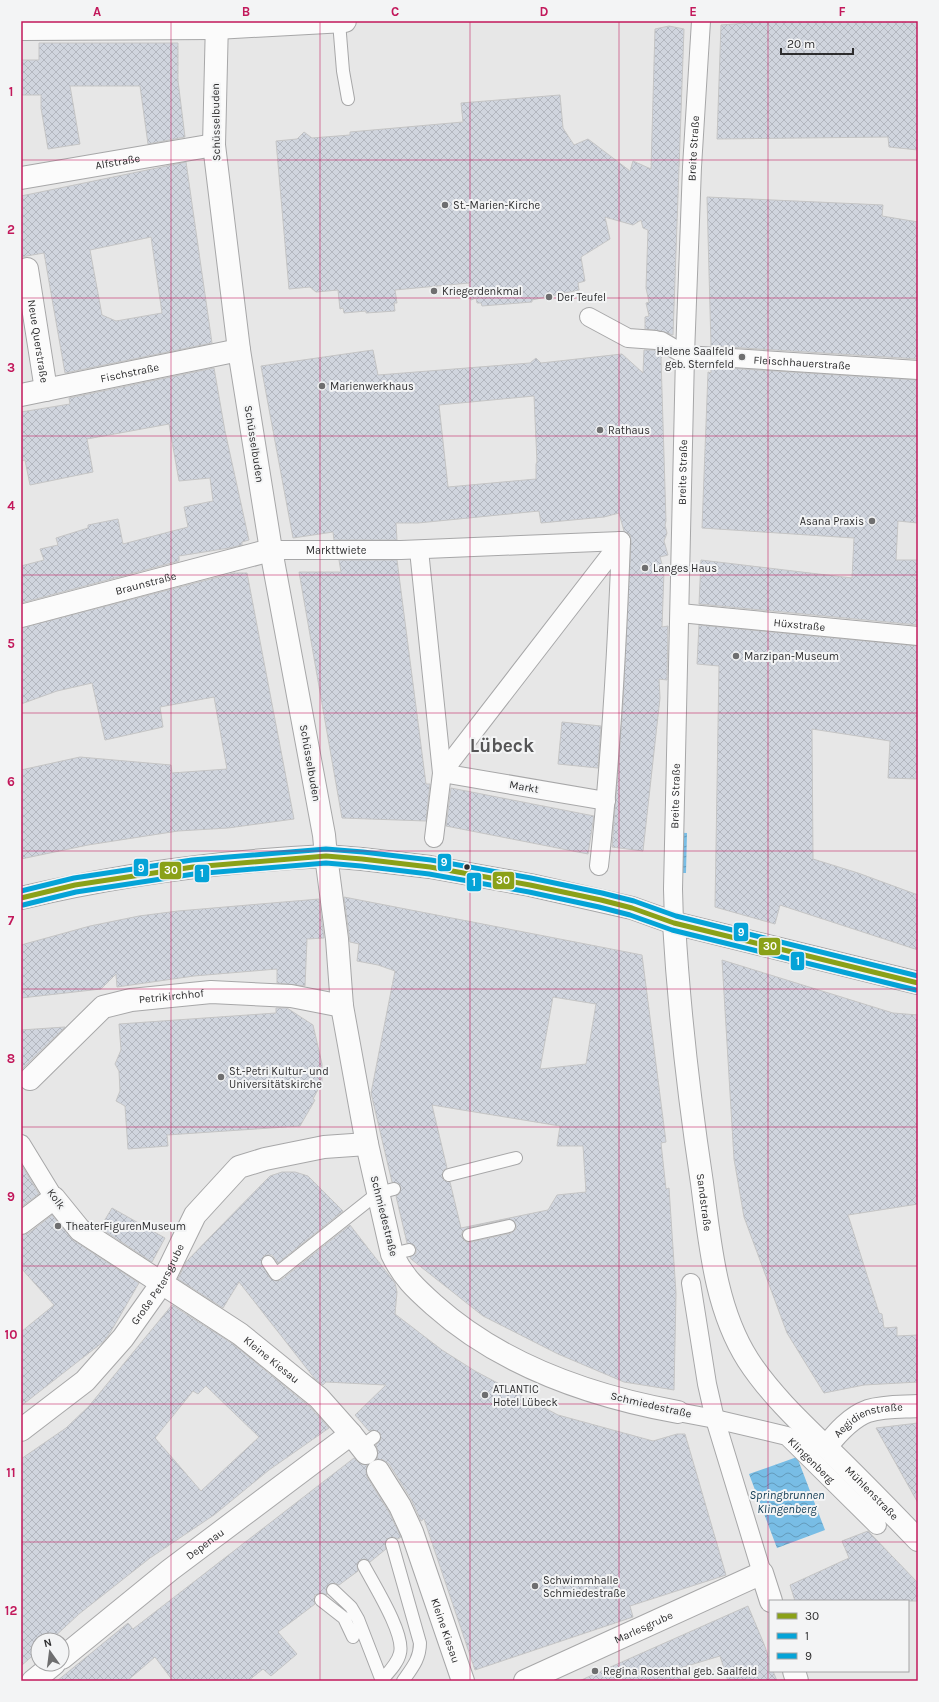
<svg xmlns="http://www.w3.org/2000/svg" width="939" height="1702" font-family="Karla,sans-serif">
<defs>
<pattern id="water-waves" width="16" height="10" patternUnits="userSpaceOnUse"><rect width="16" height="10" fill="#78bde5"/><path d="M0 5q4-4 8 0t8 0" fill="none" stroke="#639aba"/></pattern>
<pattern id="building-cross-hatch" width="8" height="8" patternUnits="userSpaceOnUse"><rect width="8" height="8" fill="#d0d5de"/><path d="M0 0l8 8M0 8l8-8" fill="none" stroke="#b3b7bf"/></pattern>
</defs>
<rect width="100%" height="100%" fill="#e7e7e7"/>
<path fill="url(#water-waves)" d="M669,832l18,1 -1,40h-18z
M797,1457l28,73 -48,18 -28,-74z"/>
<path fill="url(#building-cross-hatch)" stroke="#c5c5c5" fill-rule="evenodd" d="M772,21h146v129l-29,-3 -1,-10 -171,2 4,-114z
M669,26l15,3 -11,306 -12,-4 -16,-2v-12l4,-1 -3,-13 3,-1 -3,-14 2,-58 -5,-2 -2,-8 -8,5 -28,-8 5,22 -29,18 4,24 -7,2 1,7 -47,10v2l-50,4 -1,-3h-4l-1,-5 -5,2 -2,-17 -74,7 2,13h-3l1,8 -29,2v-2l-22,2 -1,-5 -3,1 -2,-19 -22,2 -6,-5 -21,2 -13,-148 21,-2 7,-7 8,6 38,-3v-3l113,-10 -2,-19 99,-8 3,33 11,17 14,-6 42,32 3,-10 18,8 4,-140z
M39,43h139v38l7,56 -37,7 -8,-58h-70l10,58 -32,5 -7,-41v-13h-20v-35h18z
M186,162l26,181 -147,30 -21,-120 -23,4v-61zM151,237l11,76 -46,8 -14,-6 -12,-65z
M707,197l176,8 -1,11 36,6v137l-207,-13z
M373,350l5,25 152,-12 6,-5 5,5 81,-9 21,19 1,-23h12l8,5 -3,3 5,163 -1,4 2,8 -3,8 4,14 -8,2 4,14 -2,56 6,-1 -1,54 -8,-1 1,19 -17,153 -31,-4 11,-143 8,-163 -1,-6 -6,-4 -5,-18 -15,4 -63,6 -2,-12 -121,12h-22l1,17h-63l-1,-8 -40,6 -32,-172zM534,396l3,66 -1,2v15l-88,8 -9,-82z
M711,367l207,13v143l-20,-2 -2,39h22v65l-219,-21 2,-44 151,18 2,-40 -152,-10 6,-156 3,1z
M214,368l11,63 24,109 -7,2v3l-13,3 -50,8v5l-158,42v-37l23,-6 -4,-11 18,-4 -2,-7 32,-10v-3l30,-6 5,25 65,-17 -4,-20 29,-6 -3,-23 -31,3 -10,-57 -82,15 6,33 -63,13 -5,-25 -4,1v-49l49,-8 -1,-6z
M339,560h58l29,224h4l-4,37 -84,-3 -43,-246h42z
M234,573h13l47,246 -66,9 -50,3 -90,14 -67,14v-89l59,-13 91,8 1,8 55,-4 -13,-72 -54,10 3,20 -58,13 -13,-57 -35,8 -36,13v-76z
M699,625l219,21v133l-30,-1 2,-37 -78,-12 1,130 45,14 60,22v55l-138,-45 -5,19 -60,-17 4,-241 -22,-2z
M562,722l39,4 -3,42 -40,-4z
M451,788l143,28 -6,38 -142,-28z
M344,897l298,58 24,187 -5,1 5,46 3,-1 7,105 -2,97 -50,-8 -66,-28 -75,-38 -72,-57 -1,-2 6,-4v-4l-2,-4 -7,-2 -11,-47 3,-2 2,-6 -2,-4 -7,-2 -21,-89 24,-122 -17,-6 -21,-4 2,-17 -9,-2zM553,997l43,7 -10,60 -46,5zM432,1105l128,21 -3,20h26l3,46 -29,3 -9,15 -87,18 -11,-46 -6,-2 -2,-4 2,-6 3,-2zM508,1219l6,2 2,4v4l-5,4 -40,9h-5l-4,-5v-5l5,-4z
M319,899l5,39 -17,1 -2,47 -28,-3v-14l-83,7 -77,11 -1,-13 -15,15 -80,9v-53l69,-19 49,-10 39,-5z
M722,960l171,53 25,2v189l-70,11 31,98 3,1 2,14 13,-1v9l21,-1v47l-54,3 -40,8 -37,-60 -43,-116 -10,-58z
M276,1008h11l26,17 9,39v18l-9,17 2,1 -15,26 -133,9 1,11 -40,3 -3,-43 -9,-5 4,-10 -1,-20 -4,-7 6,-14 -2,-26 157,-11z
M65,1027l-44,43v-40z
M21,1164l18,30 -18,13z
M282,1172h13l13,4 35,35 -65,52 -6,-8h-5l-3,1 -3,7 9,15 6,3 5,-1 69,-55 45,58 2,9 -2,22 47,36 33,21 83,44 95,26 24,-7h8l41,141 -96,31 3,11 -158,53 -51,-151 -3,2 -10,-22 -22,-35 -6,-4 -6,-1 1,-7 -2,-7 5,-6 -1,-6 -7,-3 -4,1 -14,-16 31,-30 -60,-3 -3,3 -8,-6 -76,-97 -16,26 -45,-29 8,-17 29,-30 55,-56z
M112,1208l53,30 -13,24 -52,-34z
M52,1215l21,25 66,43 -29,50 -7,9 -82,64v-74l33,-27 -33,-37v-33l8,-2z
M172,1305l61,39 77,63 19,21 -60,42 -55,45 -64,43 -71,56 -28,26h-13v11l-17,15v-207l45,-31 23,-22zM206,1386l53,51 -58,54 -46,-53 38,-47 5,3z
M918,1423v80l-42,-75z
M354,1458l7,6 6,1 -1,7 1,5 22,35 12,25 -3,2 -5,-2 -6,2 -2,4 1,6 -16,13 -5,-3 -5,1 -3,5 1,6 -19,14 -5,-2 -6,2 -2,4 1,6 -5,-2 -7,2 -1,4 1,5 -37,28 19,22 -26,22 -8,-7 -15,12h-75l-18,-24 -28,24h-70l71,-58 5,6z
M868,1531l50,52v18h-123l-5,-16 59,-27 -7,-17z
M748,1606l16,38 6,17v10h3l4,10h-49l-8,-25 -43,13 4,12h-102z"/>
<g fill="none" stroke-linecap="round" stroke-linejoin="round">
<defs>
<path id="service" d="M339,22l4,49 5,28
M449,1175l67,-17
M469,1235l40,-9
M392,1254l17,-4
M268,1262l8,12 102,-81 16,-4
M361,1447l13,-10
M392,1544l28,99c0,16 -8,25 -17,38
M364,1566c10,19 41,68 36,87 -2,10 -12,20 -19,28
M333,1590l18,17 7,12 24,62
M321,1600l23,18 9,19"/>
<g id="pedestrian">
<path d="M589,317l39,21 28,2"/>
<path id="s1" d="M661,341l24,14 233,15"/>
<path id="s2" d="M271,550h130l220,-9"/>
<path d="M419,550l23,223 -8,65"/>
<path id="s3" d="M680,613l238,23"/>
<path d="M606,801l-164,-28 179,-232"/>
<path d="M599,866c12,-108 18,-217 22,-325"/>
<path id="s4" d="M674,923l-1,-34 12,-534 7,-188 9,-146"/>
<path d="M21,1144l33,54"/>
<path d="M691,1283l16,101 8,35 47,154"/>
<path id="s5" d="M678,1412l37,7 72,17 90,89"/>
</g>
<g id="minor">
<path d="M21,29l195,-1 129,-7"/>
<path id="s6" d="M21,178l193,-33"/>
<path id="s7" d="M27,269l19,121"/>
<path id="s8" d="M21,395l218,-45"/>
<path id="s9" d="M21,616l250,-66"/>
<path id="s10" d="M674,923c5,87 15,174 28,260 8,60 13,125 46,177 22,34 53,63 82,91 30,29 59,59 88,89"/>
<path id="s11" d="M30,1079l73,-72 28,-7 80,-8 80,4 51,10"/>
<path id="s12" d="M21,1223l33,-25 26,32 160,104 79,64 32,36 15,19"/>
<path d="M678,1412c-88,-16 -177,-47 -244,-107 -19,-17 -31,-28 -42,-51l-25,-110 -25,-138 -5,-67 -11,-83 36,3 68,8 100,18 102,23 42,15 244,60"/>
<path id="s13" d="M21,1430l64,-49 38,-43 39,-55 33,-68 44,-48 26,-8 59,-12 43,-3"/>
<path id="s14" d="M826,1447c11,-14 25,-30 42,-36 16,-5 34,-4 50,-5"/>
<path id="s15" d="M378,1471l22,35 12,26 51,149"/>
<path id="s16" d="M62,1658l108,-88 181,-136"/>
<path d="M794,1671l3,10"/>
<path d="M33,1681l21,-17"/>
<path id="s17" d="M525,1681l237,-108 9,28"/>
</g>
<path id="tertiary" d="M21,898c100,-24 203,-37 305,-42l-2,-21 -53,-285 -32,-200 -25,-205 3,-124"/>
</defs>
<use href="#service" stroke="#a7a7a8" stroke-width="14"/>
<use href="#pedestrian" stroke="#a7a7a8" stroke-width="20"/>
<use href="#minor" stroke="#a7a7a8" stroke-width="24"/>
<use href="#tertiary" stroke="#a7a7a8" stroke-width="24"/>
<use href="#service" stroke="#fbfbfb" stroke-width="12"/>
<use href="#pedestrian" stroke="#fbfbfb" stroke-width="18"/>
<use href="#minor" stroke="#fbfbfb" stroke-width="22"/>
<use href="#tertiary" stroke="#fbfbfb" stroke-width="22"/>
<defs>
<path id="bus-1" d="M21,898l54,-13 118,-18 133,-11 36,3 68,8 100,18 71,15 31,8 42,15 244,60"/>
<path id="bus-2" d="M23,905l53,-13 118,-18 132,-11 35,3 68,8 100,18 70,15 31,8 42,15 244,60"/>
<path id="bus-3" d="M21,891l53,-13 118,-18 134,-11 37,3 68,8 100,18 71,15 32,8 42,15 242,60"/>
</defs>
<use href="#bus-1" stroke="#f3f4f5" stroke-width="8"/>
<use href="#bus-2" stroke="#f3f4f5" stroke-width="8"/>
<use href="#bus-3" stroke="#f3f4f5" stroke-width="8"/>
<use href="#bus-1" stroke="#8aa118" stroke-width="5"/>
<use href="#bus-2" stroke="#04a3d7" stroke-width="5"/>
<use href="#bus-3" stroke="#04a3d7" stroke-width="5"/>
</g>
<path fill="none" stroke="#c2185b" stroke-width="1" stroke-opacity="0.55" d="M171,21v1660M320,21v1660M470,21v1660M619,21v1660M768,21v1660M21,160h897M21,298h897M21,436h897M21,575h897M21,713h897M21,851h897M21,989h897M21,1127h897M21,1266h897M21,1404h897M21,1542h897"/>
<g fill="#6e6e6f" stroke="#f3f4f5" stroke-width="1.5">
<circle cx="445" cy="205" r="4"/>
<circle cx="434" cy="291" r="4"/>
<circle cx="549" cy="297" r="4"/>
<circle cx="742" cy="357" r="4"/>
<circle cx="322" cy="386" r="4"/>
<circle cx="600" cy="430" r="4"/>
<circle cx="872" cy="521" r="4"/>
<circle cx="645" cy="568" r="4"/>
<circle cx="736" cy="656" r="4"/>
<circle cx="221" cy="1077" r="4"/>
<circle cx="58" cy="1226" r="4"/>
<circle cx="485" cy="1395" r="4"/>
<circle cx="535" cy="1586" r="4"/>
<circle cx="595" cy="1671" r="4"/>
</g>
<circle fill="#2d2d2e" stroke="#f3f4f5" stroke-width="1.5" cx="467" cy="867" r="3.5"/>
<g text-anchor="middle" dominant-baseline="central" stroke-width="4" stroke-linejoin="round" paint-order="stroke">
<g font-size="11" fill="#2d2d2e" stroke="#f3f4f5">
<text transform="translate(216 122) rotate(-91)">Schüsselbuden</text>
<text stroke="none"><textPath href="#s4" startOffset="775">Breite Straße</textPath></text>
<text stroke="none"><textPath href="#s6" startOffset="98">Alfstraße</textPath></text>
<text stroke="none"><textPath href="#s7" startOffset="73">Neue Querstraße</textPath></text>
<text stroke="none"><textPath href="#s1" startOffset="145">Fleischhauerstraße</textPath></text>
<text stroke="none"><textPath href="#s8" startOffset="111">Fischstraße</textPath></text>
<text transform="translate(254 444) rotate(81)">Schüsselbuden</text>
<text stroke="none"><textPath href="#s4" startOffset="451">Breite Straße</textPath></text>
<text stroke="none"><textPath href="#s2" startOffset="65">Markttwiete</textPath></text>
<text stroke="none"><textPath href="#s9" startOffset="129">Braunstraße</textPath></text>
<text stroke="none"><textPath href="#s3" startOffset="120">Hüxstraße</textPath></text>
<text transform="translate(310 763) rotate(80)">Schüsselbuden</text>
<text transform="translate(524 787) rotate(10)">Markt</text>
<text stroke="none"><textPath href="#s4" startOffset="127">Breite Straße</textPath></text>
<text stroke="none"><textPath href="#s11" startOffset="172">Petrikirchhof</textPath></text>
<text transform="translate(56 1199) rotate(54)">Kolk</text>
<text stroke="none"><textPath href="#s10" startOffset="281">Sandstraße</textPath></text>
<text transform="translate(384 1216) rotate(76)">Schmiedestraße</text>
<text stroke="none"><textPath href="#s13" startOffset="202">Große Petersgrube</textPath></text>
<text stroke="none"><textPath href="#s12" startOffset="314">Kleine Kiesau</textPath></text>
<text transform="translate(651 1405) rotate(13)">Schmiedestraße</text>
<text stroke="none"><textPath href="#s14" startOffset="53">Aegidienstraße</textPath></text>
<text stroke="none"><textPath href="#s5" startOffset="146">Klingenberg</textPath></text>
<text stroke="none"><textPath href="#s10" startOffset="628">Mühlenstraße</textPath></text>
<text stroke="none"><textPath href="#s16" startOffset="183">Depenau</textPath></text>
<text stroke="none"><textPath href="#s17" startOffset="130">Marlesgrube</textPath></text>
<text stroke="none"><textPath href="#s15" startOffset="174">Kleine Kiesau</textPath></text>
</g>
<g font-size="11" fill="#2d2d2e" stroke="#f3f4f5" text-anchor="start">
<text x="453" y="205">St.-Marien-Kirche</text>
<text x="442" y="291">Kriegerdenkmal</text>
<text x="557" y="297">Der Teufel</text>
<text x="734" y="351" text-anchor="end">Helene Saalfeld<tspan x="734" dy="13">geb. Sternfeld</tspan></text>
<text x="330" y="386">Marienwerkhaus</text>
<text x="608" y="430">Rathaus</text>
<text x="864" y="521" text-anchor="end">Asana Praxis</text>
<text x="653" y="568">Langes Haus</text>
<text x="744" y="656">Marzipan-Museum</text>
<text x="229" y="1071">St.-Petri Kultur- und<tspan x="229" dy="13">Universitätskirche</tspan></text>
<text x="66" y="1226">TheaterFigurenMuseum</text>
<text x="493" y="1389">ATLANTIC<tspan x="493" dy="13">Hotel Lübeck</tspan></text>
<text x="543" y="1580">Schwimmhalle<tspan x="543" dy="13">Schmiedestraße</tspan></text>
<text x="603" y="1671">Regina Rosenthal geb. Saalfeld</text>
</g>
<g font-size="12" font-style="italic" fill="#103a52" stroke="#f3f4f5">
<text x="787" y="1495">Springbrunnen<tspan x="787" dy="14">Klingenberg</tspan></text>
</g>
<g font-size="19" font-weight="bold" fill="#555556" stroke="#f3f4f5">
<text x="502" y="746">Lübeck</text>
</g>
</g>
<g stroke="#f3f4f5" stroke-width="1.5">
<rect x="437" y="853" width="15" height="19" rx="4" fill="#04a3d7"/>
<rect x="133" y="858" width="16" height="19" rx="4" fill="#04a3d7"/>
<rect x="159" y="861" width="23" height="19" rx="4" fill="#8aa118"/>
<rect x="194" y="864" width="16" height="19" rx="4" fill="#04a3d7"/>
<rect x="492" y="871" width="23" height="19" rx="4" fill="#8aa118"/>
<rect x="466" y="872" width="16" height="20" rx="4" fill="#04a3d7"/>
<rect x="733" y="922" width="16" height="20" rx="4" fill="#04a3d7"/>
<rect x="758" y="937" width="23" height="19" rx="4" fill="#8aa118"/>
<rect x="790" y="951" width="15" height="20" rx="4" fill="#04a3d7"/>
</g>
<g font-size="11" text-anchor="middle" font-weight="bold" fill="#fff">
<text x="444" y="866">9</text>
<text x="141" y="872">9</text>
<text x="171" y="874">30</text>
<text x="202" y="877">1</text>
<text x="503" y="884">30</text>
<text x="474" y="886">1</text>
<text x="741" y="936">9</text>
<text x="770" y="950">30</text>
<text x="798" y="965">1</text>
</g>
<rect width="939" height="1702" fill="none" stroke="#f3f4f5" stroke-width="44"/>
<rect x="769" y="1600" width="140" height="72" fill="#f3f4f5" stroke="#a4a4a5"/>
<rect x="777" y="1613" width="20" height="6" fill="#8aa118" stroke="#a4a4a5"/>
<text x="805" y="1620" font-size="12" fill="#2d2d2e">30</text>
<rect x="777" y="1633" width="20" height="6" fill="#04a3d7" stroke="#a4a4a5"/>
<text x="805" y="1640" font-size="12" fill="#2d2d2e">1</text>
<rect x="777" y="1653" width="20" height="6" fill="#04a3d7" stroke="#a4a4a5"/>
<text x="805" y="1660" font-size="12" fill="#2d2d2e">9</text>
<g transform="translate(50 1652) rotate(346)"><circle r="19" fill="#f3f4f5" stroke="#a4a4a5"/>
<path d="M0-3L7 15L0 10L-7 15Z" fill="#6e6e6f"/>
<text y="-6" font-size="11" font-weight="bold" text-anchor="middle" fill="#2d2d2e">N</text>
</g>
<path d="M781 48v6h72v-6" fill="none" stroke="#2d2d2e" stroke-width="2"/>
<text x="787" y="48" font-size="12" fill="#2d2d2e" stroke="#f3f4f5" stroke-width="3" paint-order="stroke">20 m</text>
<rect x="22" y="22" width="895" height="1658" fill="none" stroke="#c2185b" stroke-width="1.5"/>
<g font-size="13" text-anchor="middle" font-weight="bold" fill="#c2185b">
<text x="97" y="16">A</text>
<text x="246" y="16">B</text>
<text x="395" y="16">C</text>
<text x="544" y="16">D</text>
<text x="693" y="16">E</text>
<text x="842" y="16">F</text>
<text x="11" y="96">1</text>
<text x="11" y="234">2</text>
<text x="11" y="372">3</text>
<text x="11" y="510">4</text>
<text x="11" y="648">5</text>
<text x="11" y="786">6</text>
<text x="11" y="925">7</text>
<text x="11" y="1063">8</text>
<text x="11" y="1201">9</text>
<text x="11" y="1339">10</text>
<text x="11" y="1477">11</text>
<text x="11" y="1615">12</text>
</g>
</svg>
